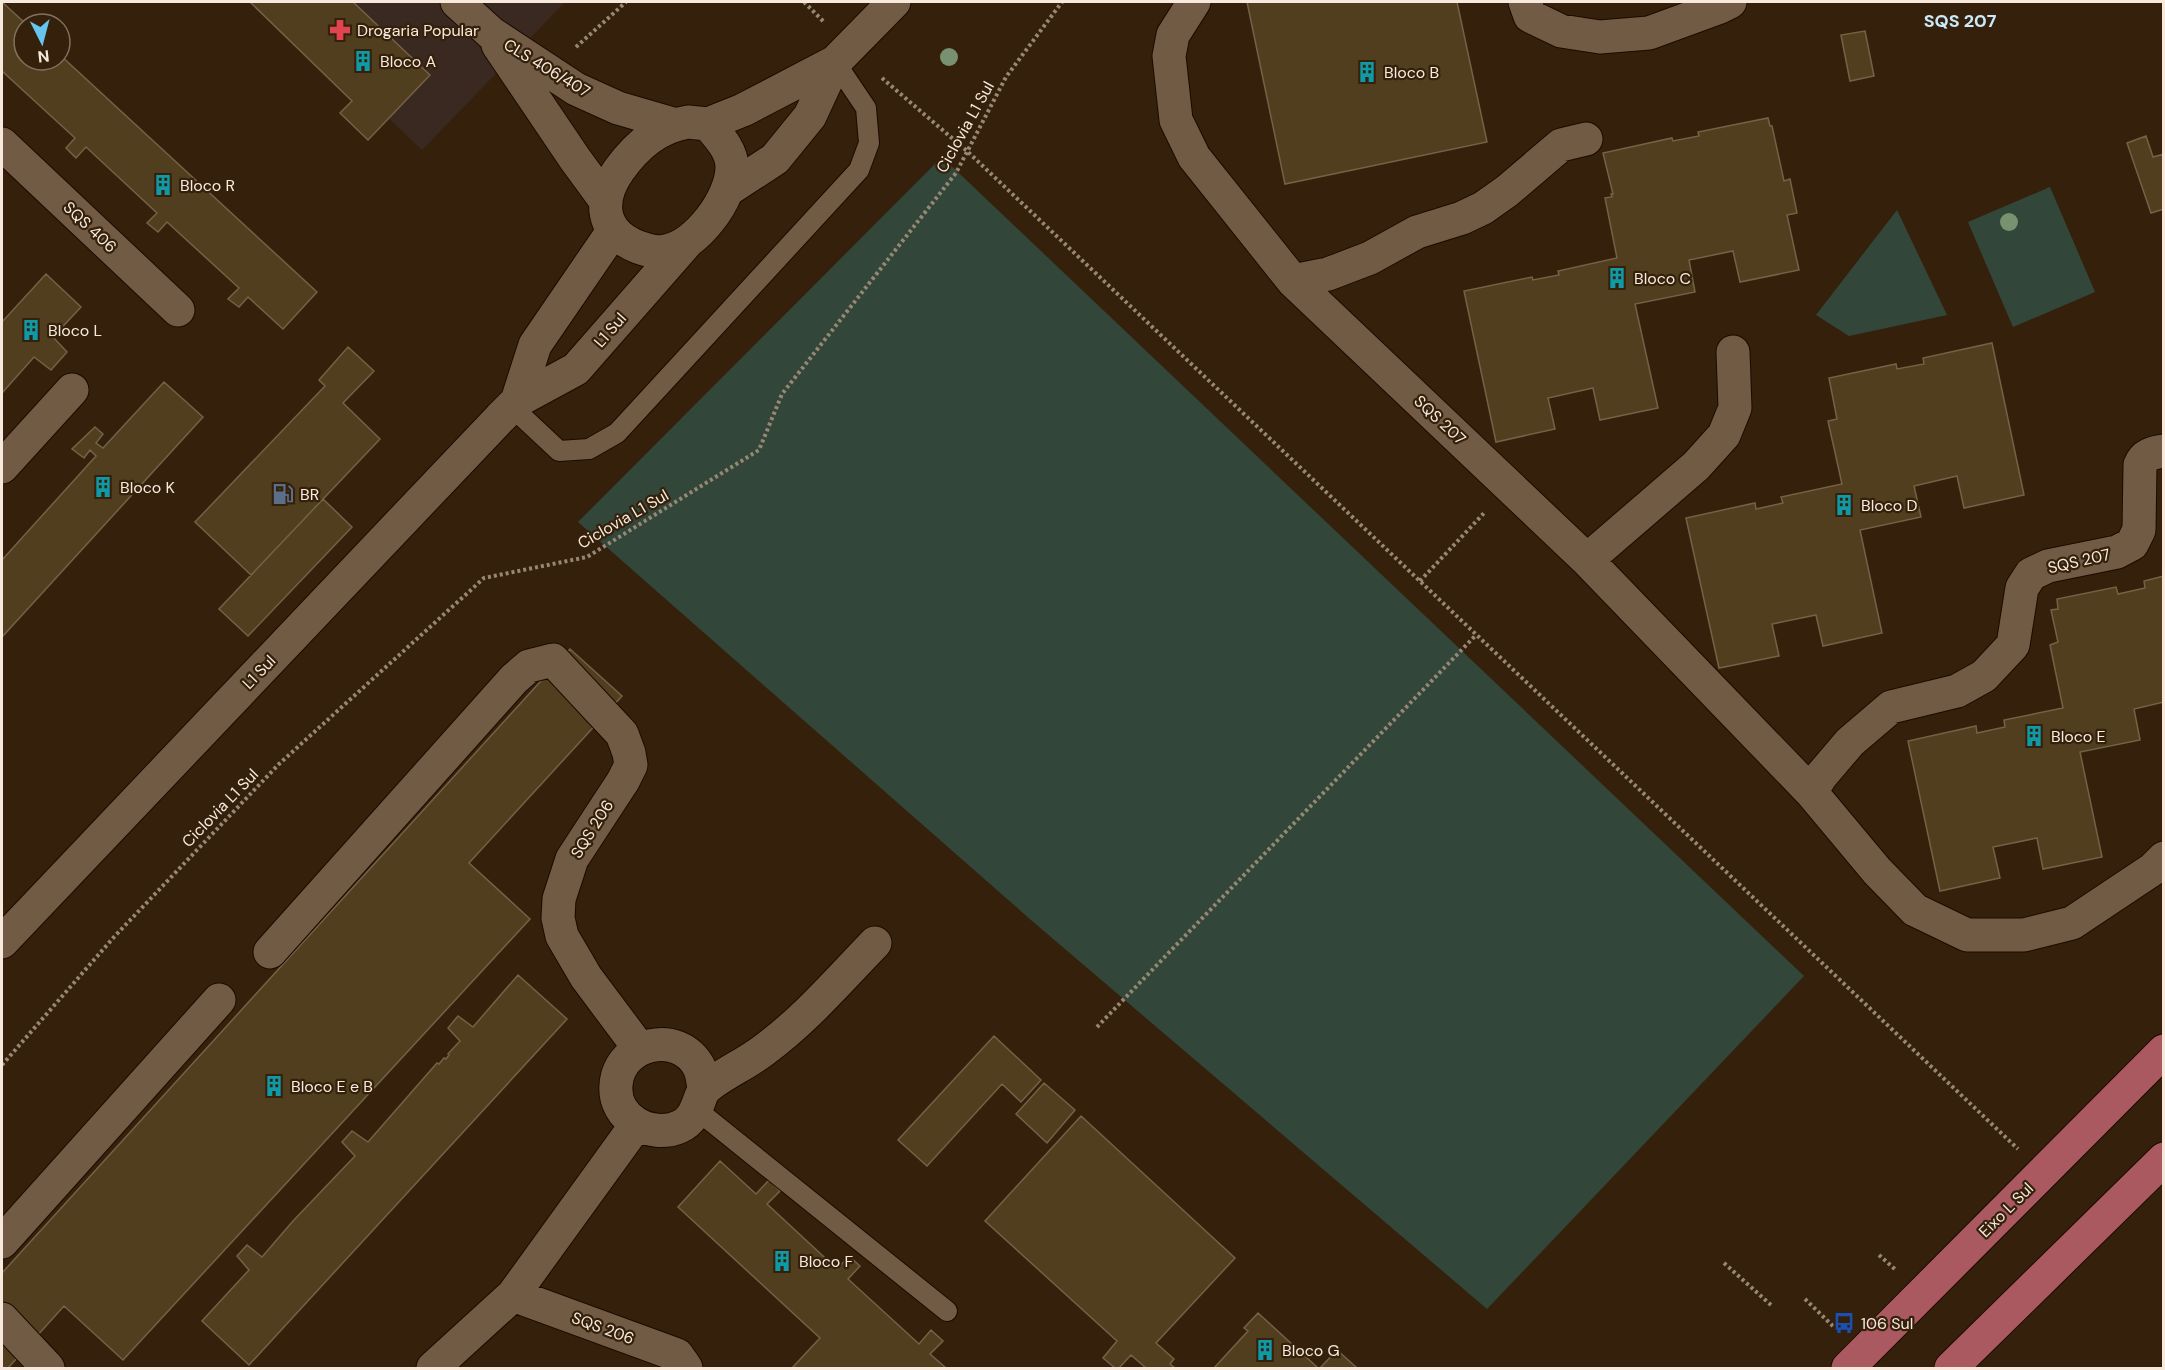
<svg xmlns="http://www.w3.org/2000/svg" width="2165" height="1370" font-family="'DM Sans',sans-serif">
<rect width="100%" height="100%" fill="#35210b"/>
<path fill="#3a2920" d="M267,2h298l-143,148z"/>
<path fill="#324739" d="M942,157l862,819 -317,333 -456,-389 -453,-398z
M2050,187l45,105 -82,35 -45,-105z
M1897,210l50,105 -98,21 -33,-21z"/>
<path fill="#503e1e" stroke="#746247" stroke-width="1.5" d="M2,2l24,22h-2v36h36v-5l257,237 -34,37 -35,-32 -9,10 -11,-8 11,-11 -72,-66 -9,10 -11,-9 10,-10 -71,-66 -10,11 -10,-10 9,-10 -72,-66 -1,2z
M250,2h103l77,73 -62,65 -28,-27 12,-12z
M1247,2h210l30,140 -202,42z
M1865,31l9,45 -24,5 -9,-46z
M1768,118l2,8h2l12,55 6,-2 7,34 -10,2 12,55 -59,12 -7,-31 -44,9 6,32 -60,12 23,104 -58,12 -7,-32 -45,10 7,31 -59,13 -32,-151 68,-14 1,3 26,-5 -1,-4 59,-13 -12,-60 7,-1 -1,-3h2l-10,-41 69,-15 1,3 26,-5 -1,-4z
M2146,136l7,21 11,-3v55l-13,4 -24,-70z
M46,274l35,33 -28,30 14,15 -16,18 -17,-13 -32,36v-71z
M1992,343l32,152 -60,13 -7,-32 -43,10 7,31 -61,13 22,103 -59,13 -7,-31 -44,9 7,32 -60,12 -33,-150 69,-15 1,6 27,-6 -2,-6 61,-13 -14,-63 9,-2 -8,-41 67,-14 1,5 27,-5 -1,-6z
M348,347l26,24 -31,32 37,36 -129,136 -56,-53 130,-136 -6,-6z
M164,382l39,35 -201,220v-77l94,-104 -6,-6 -6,8 -12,-9 23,-22 8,7 -7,9 7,5z
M323,499l29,28 -104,109 -29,-27z
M2164,576v126l-30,7 6,31 -60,12 22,105 -59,12 -6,-31 -44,9 7,31 -60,13 -32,-150 68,-15 1,7 28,-6 -1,-7 59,-12 -13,-63 8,-3 -7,-32 7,-1 -1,-10 59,-12 2,7 27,-6 -1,-7z
M570,649l52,47 -153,167 61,56 -407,441 -59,-54 -56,62h-6v-95z
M518,975l49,44 -318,346 -47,-44 47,-51 -12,-14 10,-11 15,12 31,-36 62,-65 -13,-14 10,-11 16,11 69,-79 2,1 5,-6 2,1 3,-4 -1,-1 12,-13 -12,-13 10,-12 15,11z
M994,1036l47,44 -20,22 -19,-18 -75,82 -29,-26z
M1044,1083l31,27 -28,33 -31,-29z
M1081,1116l154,142 -79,85 18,16 -4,5 5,4h-29l-15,-13 -12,13h-4l-12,-10 14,-17 -132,-120z
M720,1161l36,33 13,-14 11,11 -13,13 70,65 12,-13 11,10 -12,13 71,65 12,-14 12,11 -13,13 16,14h-154l28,-30 -142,-131z
M1258,1313l60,55h-104l34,-37 -4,-3z
M1337,1350l20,18h-37z"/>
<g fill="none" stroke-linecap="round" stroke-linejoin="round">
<defs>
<path id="service" d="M512,407l47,44 30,-2 28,-16 242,-263 10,-27 -3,-35 -31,-46
M697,1110l250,201"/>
<path id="minor" d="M1194,2l-21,33 -4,21 7,64 18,37 99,124 294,279 224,232 66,79 38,39 52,25h57l48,-12 81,-54 11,-11
M1525,2l5,14 31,15 39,6 49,-4 71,-26 10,-5
M2,144l176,166
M1293,281l35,-7 42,-16 47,-26 45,-14 21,-10 24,-17 54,-46 25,-6
M2,467l70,-77
M1587,560l109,-94 28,-31 11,-27 -2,-56
M1811,792l10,-16 29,-34 41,-35 66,-16 27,-15 29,-31 9,-57 9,-14 17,-8 69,-14 15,-8 7,-14 1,-65c4,-11 13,-12 24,-14
M270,952l244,-273 15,-13 24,-6 69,74 7,19 2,12 -8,16 -51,78 -13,40 -1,19 4,18 24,41 53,71
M704,1089c-1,-7 -2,-16 -5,-22 -20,-38 -80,-25 -83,18 -3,34 35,54 63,42 21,-9 18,-32 28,-40 17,-14 39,-23 57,-37 41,-30 75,-70 111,-107
M2,1242l217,-242
M513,1295l123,-170
M2,1319l46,49
M433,1368l80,-73 164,60 9,13"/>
<path id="tertiary" d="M457,2l34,31 85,56 42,19 55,16
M498,45l77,114 30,41
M688,122l20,2c10,12 24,26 24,43 0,31 -36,80 -67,84 -9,2 -19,-1 -27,-4 -38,-15 -40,-47 -19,-77 18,-25 39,-43 69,-48z
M708,124l35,-14 92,-48 59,-60
M729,189l46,-30 35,-43 25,-54
M517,401l18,-56 78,-114
M2,942l498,-524 17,-17 59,-32 112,-128"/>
<path id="primary" d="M1848,1368l316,-317
M1951,1368l213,-209"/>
</defs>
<use href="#service" stroke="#1c0a00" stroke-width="22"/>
<use href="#minor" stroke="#1c0a00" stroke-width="35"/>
<use href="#tertiary" stroke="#1c0a00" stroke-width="35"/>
<use href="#primary" stroke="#1c0a00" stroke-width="35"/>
<path stroke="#978775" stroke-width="4" stroke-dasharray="3 3" stroke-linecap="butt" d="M804,2l21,21
M576,47l50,-45
M882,78l85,73 1051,998
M1420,581l65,-69
M1097,1027l379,-392
M2,1065l112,-128 165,-173 205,-186 103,-21 172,-107 23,-56 174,-221 50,-96 56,-75
M1879,1255l17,15
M1724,1263l47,42
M1805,1299l32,31"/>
<use href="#service" stroke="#725b44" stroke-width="20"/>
<use href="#minor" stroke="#725b44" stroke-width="33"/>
<use href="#tertiary" stroke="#725b44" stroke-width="33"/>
<use href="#primary" stroke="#aa5961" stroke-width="33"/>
</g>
<g fill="#789170">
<circle cx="949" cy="57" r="9"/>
<circle cx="2009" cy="222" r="9"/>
</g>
<defs>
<symbol id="pharmacy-bare" viewBox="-9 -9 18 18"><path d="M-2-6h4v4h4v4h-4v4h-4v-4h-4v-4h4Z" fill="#e0444e" stroke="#35210b" stroke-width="2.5" paint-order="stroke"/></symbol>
<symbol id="building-bare" viewBox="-9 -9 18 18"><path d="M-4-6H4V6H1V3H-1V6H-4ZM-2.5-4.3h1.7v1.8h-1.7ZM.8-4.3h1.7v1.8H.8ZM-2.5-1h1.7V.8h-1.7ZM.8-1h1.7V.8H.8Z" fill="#0f9aa8" stroke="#35210b" stroke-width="2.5" paint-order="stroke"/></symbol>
<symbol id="fuel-bare" viewBox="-9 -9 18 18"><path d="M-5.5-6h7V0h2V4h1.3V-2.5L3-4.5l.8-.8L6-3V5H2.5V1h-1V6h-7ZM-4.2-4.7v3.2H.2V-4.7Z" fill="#5c6f8a" stroke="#35210b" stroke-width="2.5" paint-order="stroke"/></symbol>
<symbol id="bus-bare" viewBox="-9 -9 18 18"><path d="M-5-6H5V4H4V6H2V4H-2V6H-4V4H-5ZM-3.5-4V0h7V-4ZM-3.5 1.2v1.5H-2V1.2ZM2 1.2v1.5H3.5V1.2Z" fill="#1a4fb4" stroke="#35210b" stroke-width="2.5" paint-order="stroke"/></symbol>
</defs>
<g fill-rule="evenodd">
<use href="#pharmacy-bare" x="325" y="15" width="30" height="30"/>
<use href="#building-bare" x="348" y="46" width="30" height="30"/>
<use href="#building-bare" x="1352" y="57" width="30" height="30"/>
<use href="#building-bare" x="148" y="170" width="30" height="30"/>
<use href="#building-bare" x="1602" y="263" width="30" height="30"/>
<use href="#building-bare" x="16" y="315" width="30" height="30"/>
<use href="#building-bare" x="88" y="472" width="30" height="30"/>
<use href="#fuel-bare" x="268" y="479" width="30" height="30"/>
<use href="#building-bare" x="1829" y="490" width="30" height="30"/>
<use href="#building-bare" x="2019" y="721" width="30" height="30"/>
<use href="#building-bare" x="259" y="1071" width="30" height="30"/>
<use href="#building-bare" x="767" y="1246" width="30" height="30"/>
<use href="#bus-bare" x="1829" y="1308" width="30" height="30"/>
<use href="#building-bare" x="1250" y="1335" width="30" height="30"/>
</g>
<g text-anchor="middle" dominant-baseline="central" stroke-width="4.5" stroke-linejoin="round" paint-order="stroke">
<g font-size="16" fill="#f7eadc" stroke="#35210b" text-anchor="start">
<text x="357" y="30">Drogaria Popular</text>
<text x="380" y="61">Bloco A</text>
<text x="1384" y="72">Bloco B</text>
<text x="180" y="185">Bloco R</text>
<text x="1634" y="278">Bloco C</text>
<text x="48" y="330">Bloco L</text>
<text x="120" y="487">Bloco K</text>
<text x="300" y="494">BR</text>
<text x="1861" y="505">Bloco D</text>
<text x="2051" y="736">Bloco E</text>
<text x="291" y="1086">Bloco E e B</text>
<text x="799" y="1261">Bloco F</text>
<text x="1861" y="1323">106 Sul</text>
<text x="1282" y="1350">Bloco G</text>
</g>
<g font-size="16" fill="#f7eadc" stroke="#35210b">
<text transform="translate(547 68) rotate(31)">CLS 406/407</text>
<text transform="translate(965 127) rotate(-61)">Ciclovia L1 Sul</text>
<text transform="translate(90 227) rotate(43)">SQS 406</text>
<text transform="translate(610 330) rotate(-49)">L1 Sul</text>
<text transform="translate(1440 420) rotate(43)">SQS 207</text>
<text transform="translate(623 519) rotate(-30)">Ciclovia L1 Sul</text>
<text transform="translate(2079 561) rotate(-13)">SQS 207</text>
<text transform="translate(259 672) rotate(-46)">L1 Sul</text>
<text transform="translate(220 808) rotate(-46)">Ciclovia L1 Sul</text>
<text transform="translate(592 829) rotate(-58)">SQS 206</text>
<text transform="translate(2006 1210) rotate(-45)">Eixo L Sul</text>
<text transform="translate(603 1328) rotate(20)">SQS 206</text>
</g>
<g font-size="18" font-weight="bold" fill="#caeafa" stroke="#35210b">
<text x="1960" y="21">SQS 207</text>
</g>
</g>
<rect width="2165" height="1370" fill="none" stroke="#f7eadc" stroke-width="6"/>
<g transform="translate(42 42) rotate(174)"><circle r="28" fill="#35210b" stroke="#83715f" stroke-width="1.5"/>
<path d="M0-4.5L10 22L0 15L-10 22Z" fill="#66c4ef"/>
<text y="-9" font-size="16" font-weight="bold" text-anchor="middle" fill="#f7eadc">N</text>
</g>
</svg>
